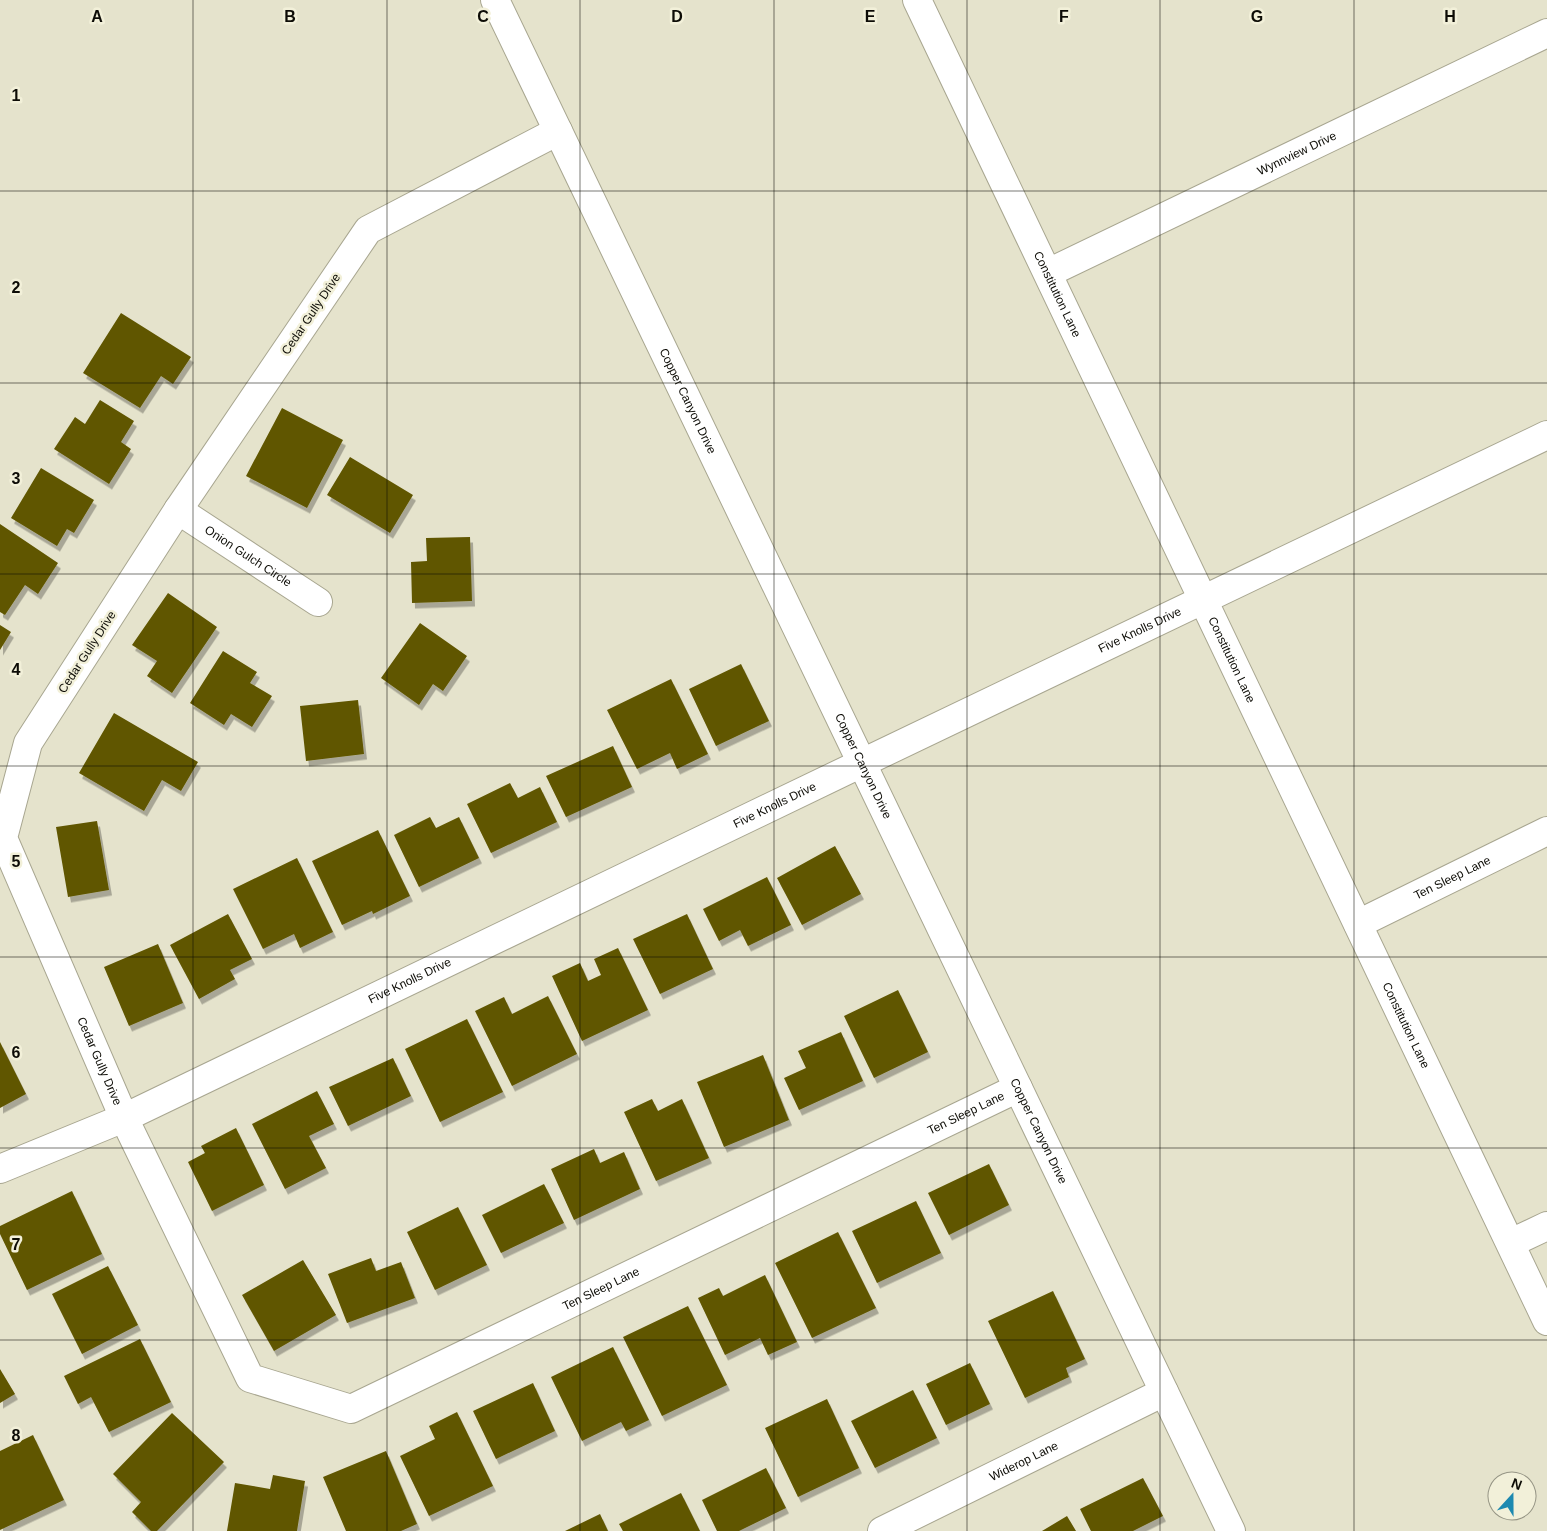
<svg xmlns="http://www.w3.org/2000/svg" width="1547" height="1531" font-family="Helvetica,sans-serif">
<defs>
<filter id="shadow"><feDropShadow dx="3" dy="5.5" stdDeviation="0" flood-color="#0004"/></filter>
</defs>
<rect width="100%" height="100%" fill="#e5e3cc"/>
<path fill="#605600" filter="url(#shadow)" d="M121,313l70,44 -18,27 -12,-8 -21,32 -57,-35z
M100,400l34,21 -13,21 10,7 -22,35 -55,-35 21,-32 10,7z
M282,408l61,32 -36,68 -61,-32z
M350,457l63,38 -23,38 -63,-38z
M41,468l53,32 -20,33 -7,-4 -10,17 -46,-28z
M0,524l58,39 -20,31 -13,-9 -20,30 -5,-3z
M470,537l2,64 -60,2 -1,-41 16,-1 -1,-23z
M168,593l49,34 -45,66 -25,-17 10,-15 -25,-16z
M420,623l47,33 -24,35 -10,-7 -14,21 -38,-27z
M0,625l11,7 -11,18z
M223,651l34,21 -7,11 22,13 -20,31 -21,-13 -7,11 -34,-22z
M741,664l28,57 -53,25 -27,-57z
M671,679l37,75 -31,15 -7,-16 -33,16 -30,-59z
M358,700l6,54 -58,7 -6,-55z
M114,713l84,49 -17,29 -19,-11 -18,31 -65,-38z
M613,746l19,41 -66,30 -20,-41z
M510,783l8,15 22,-11 17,35 -66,31 -24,-49z
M430,817l6,11 23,-11 20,41 -60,29 -25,-52z
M97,821l12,69 -41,7 -12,-70z
M378,830l32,66 -37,18 -1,-3 -30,14 -30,-64z
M835,846l26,48 -59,31 -25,-47z
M297,858l36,74 -33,16 -6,-14 -31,15 -30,-60z
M767,877l24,48 -43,21 -8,-16 -21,11 -16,-32z
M228,914l24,45 -22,11 5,9 -36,20 -29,-54z
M687,914l26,55 -53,25 -27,-55z
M158,944l25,59 -54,23 -25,-59z
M618,948l30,62 -66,31 -30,-65 28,-13 8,18 13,-6 -7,-16z
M898,990l30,62 -54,26 -30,-62z
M548,996l29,58 -65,32 -37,-75 29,-14 8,17z
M467,1019l36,73 -63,30 -35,-73z
M841,1032l22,49 -64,29 -15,-32 22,-10 -8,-17z
M0,1042l26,52 -26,14z
M763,1055l26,65 -65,27 -27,-65z
M393,1058l18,38 -63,30 -19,-39z
M317,1091l17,33 -25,12 17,32 -41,21 -33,-65z
M652,1099l6,12 24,-12 27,59 -53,23 -32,-69z
M236,1128l28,57 -52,26 -24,-49 17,-9 -4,-7z
M594,1149l6,14 24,-11 16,37 -66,31 -23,-51z
M989,1164l20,41 -60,30 -21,-42z
M544,1184l20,39 -63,30 -19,-38z
M72,1191l30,63 -75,36 -27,-56v-8z
M916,1201l25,52 -64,30 -25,-52z
M458,1207l29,58 -52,25 -28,-58z
M838,1232l38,76 -64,30 -37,-75z
M371,1258l5,13 25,-9 14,36 -68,25 -19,-49z
M303,1260l33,55 -62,36 -32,-56z
M108,1266l30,59 -56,29 -30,-60z
M765,1275l32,67 -29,13 -8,-17 -35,17 -27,-57 21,-10 4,8z
M1053,1291l32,68 -19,9 3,9 -44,21 -37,-77z
M688,1306l39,79 -65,31 -39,-79z
M140,1339l31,63 -62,30 -18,-35 -13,7 -14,-28z
M613,1347l36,73 -23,11 -5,-9 -39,19 -31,-64z
M970,1363l20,41 -44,21 -20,-41z
M0,1369l15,25 -15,9z
M533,1383l22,48 -59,28 -23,-48z
M913,1390l24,48 -62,30 -24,-47z
M827,1399l32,69 -61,29 -33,-69z
M457,1412l36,74 -64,30 -29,-60 35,-17 -6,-13z
M172,1413l52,49 -67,69h-6l-19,-19 9,-10 -28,-28z
M33,1435l31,65 -64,30v-79z
M386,1451l31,73 -16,7h-55l-23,-54z
M766,1468l20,40 -47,23h-22l-15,-31z
M273,1475l32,6 -8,50h-70l8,-48 35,6z
M1143,1478l20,38 -30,15h-42l-11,-22z
M681,1493l19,38h-77l-4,-7z
M600,1514l8,17h-43z
M1067,1516l9,15h-34z"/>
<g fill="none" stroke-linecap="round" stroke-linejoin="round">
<defs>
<g id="minor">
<path id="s1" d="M495,0l736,1531"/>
<path id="s2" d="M917,0l630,1321"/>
<path id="s3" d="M558,131l-190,99 -190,280 -150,233 -25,95 121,280 126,260 101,31 667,-321"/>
<path id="s4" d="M1048,273l499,-240"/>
<path id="s5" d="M178,510l140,92"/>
<path id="s6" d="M1358,924l189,-93"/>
<path id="s7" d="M0,1169l124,-51 738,-355 685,-328"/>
<path d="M1511,1243l36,-17"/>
<path id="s8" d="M882,1531l282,-139"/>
</g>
</defs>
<use href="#minor" stroke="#a8a690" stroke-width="30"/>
<use href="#minor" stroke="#fff" stroke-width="28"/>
</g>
<path fill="none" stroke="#0d0c06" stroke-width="1" stroke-opacity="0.55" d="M193,0v1531M387,0v1531M580,0v1531M774,0v1531M967,0v1531M1160,0v1531M1354,0v1531M0,191h1547M0,383h1547M0,574h1547M0,766h1547M0,957h1547M0,1148h1547M0,1340h1547"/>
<g text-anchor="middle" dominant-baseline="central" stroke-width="5" stroke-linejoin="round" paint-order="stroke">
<g font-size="12" fill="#0d0c06" stroke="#f2f0d9">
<text stroke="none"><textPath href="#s4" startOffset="276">Wynnview Drive</textPath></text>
<text stroke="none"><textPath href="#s2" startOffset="326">Constitution Lane</textPath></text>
<text transform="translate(311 314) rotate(-56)">Cedar Gully Drive</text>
<text stroke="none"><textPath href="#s1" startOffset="445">Copper Canyon Drive</textPath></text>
<text stroke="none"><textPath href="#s5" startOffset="84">Onion Gulch Circle</textPath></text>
<text stroke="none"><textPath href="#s7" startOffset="1261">Five Knolls Drive</textPath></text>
<text transform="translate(87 652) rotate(-57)">Cedar Gully Drive</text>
<text stroke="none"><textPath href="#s2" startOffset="731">Constitution Lane</textPath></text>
<text stroke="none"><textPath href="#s1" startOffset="850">Copper Canyon Drive</textPath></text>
<text stroke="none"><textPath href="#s7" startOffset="856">Five Knolls Drive</textPath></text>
<text stroke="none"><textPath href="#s6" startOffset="105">Ten Sleep Lane</textPath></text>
<text stroke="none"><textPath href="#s7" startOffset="451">Five Knolls Drive</textPath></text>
<text stroke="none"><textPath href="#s2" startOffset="1136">Constitution Lane</textPath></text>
<text stroke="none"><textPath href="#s3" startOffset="1171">Cedar Gully Drive</textPath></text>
<text stroke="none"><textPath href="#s3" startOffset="2310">Ten Sleep Lane</textPath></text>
<text stroke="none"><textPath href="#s1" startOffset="1255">Copper Canyon Drive</textPath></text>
<text stroke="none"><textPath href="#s3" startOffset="1905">Ten Sleep Lane</textPath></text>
<text stroke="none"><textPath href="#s8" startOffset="158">Widerop Lane</textPath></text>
</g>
</g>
<g font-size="16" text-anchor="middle" font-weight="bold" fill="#0d0c06" stroke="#f2f0d9" stroke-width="5" stroke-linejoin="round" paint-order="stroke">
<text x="97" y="22">A</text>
<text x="290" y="22">B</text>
<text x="483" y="22">C</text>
<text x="677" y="22">D</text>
<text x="870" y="22">E</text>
<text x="1064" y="22">F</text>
<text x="1257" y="22">G</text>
<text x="1450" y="22">H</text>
<text x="16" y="101">1</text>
<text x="16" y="293">2</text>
<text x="16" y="484">3</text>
<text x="16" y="675">4</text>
<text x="16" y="867">5</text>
<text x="16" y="1058">6</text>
<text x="16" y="1250">7</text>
<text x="16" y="1441">8</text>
</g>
<g transform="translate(1512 1496) rotate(21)"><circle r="24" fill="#f2f0d9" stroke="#969585"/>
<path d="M0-4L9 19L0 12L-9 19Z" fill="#1d89b0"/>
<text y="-8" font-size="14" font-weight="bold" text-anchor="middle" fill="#0d0c06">N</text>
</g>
</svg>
